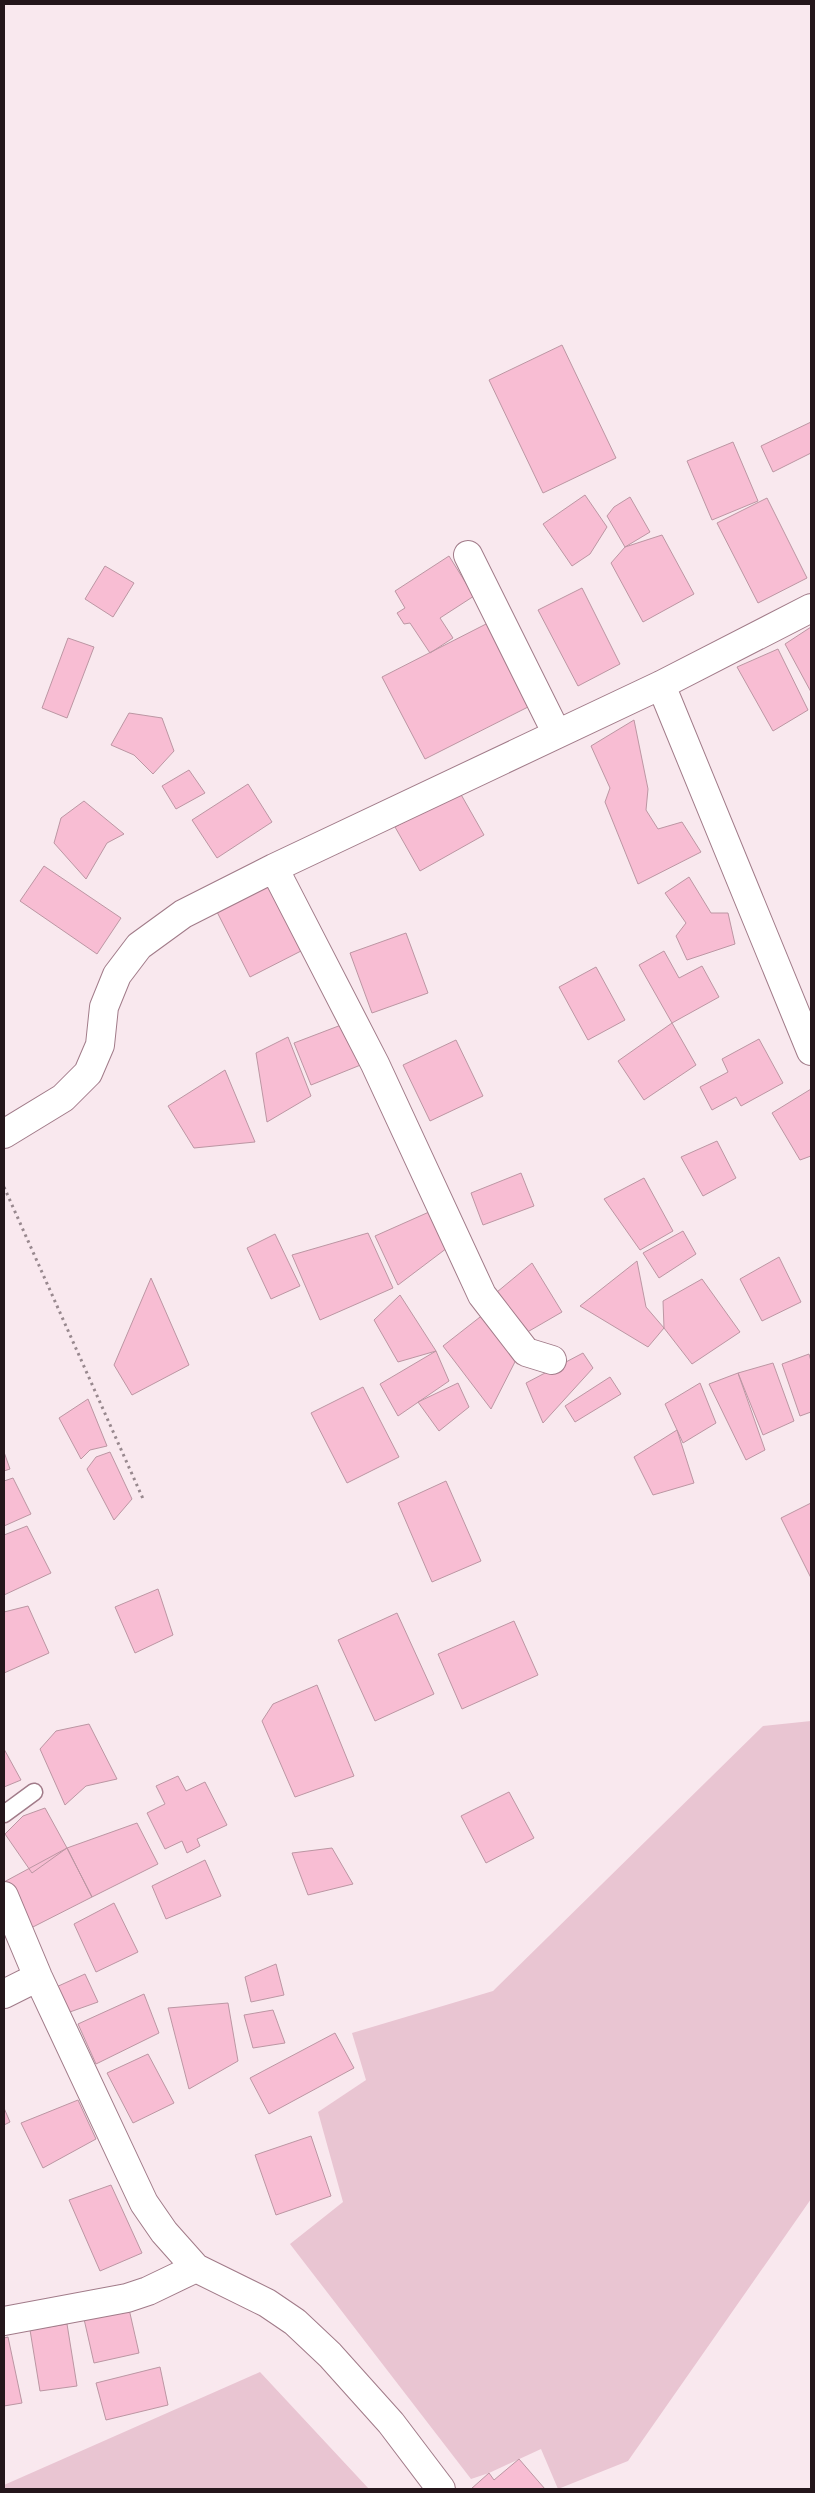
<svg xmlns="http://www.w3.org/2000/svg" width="815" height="2493" font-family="'Space Grotesk',sans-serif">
<rect width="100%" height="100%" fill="#f9e8ee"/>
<path fill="#e9c5d2" d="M811,1721v478l-183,262 -70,28 -17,-40 -52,24 -18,6 -181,-235 53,-42 -25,-90 48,-32 -14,-47 141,-42 270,-265z
M260,2372l109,117h-365v-4z"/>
<path fill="#f8bdd3" stroke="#bc96a3" d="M562,345l54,113 -73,35 -54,-113z
M811,422v31l-38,19 -12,-26z
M733,442l25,59 -46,19 -25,-59z
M585,495l22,32 -17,27 -18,12 -29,-42z
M630,497l20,35 -25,15 -18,-31 7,-9z
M767,498l40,80 -49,25 -41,-80z
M662,535l32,59 -51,28 -32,-59 14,-16z
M449,556l25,40 -34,22 13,20 -23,15 -20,-30 -6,1 -7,-11 8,-5 -10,-17z
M105,566l29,17 -21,34 -28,-18z
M582,588l38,76 -42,22 -40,-76z
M488,623l42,83 -105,53 -43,-82z
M811,627v65l-26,-48z
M68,638l26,9 -27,71 -25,-10z
M778,649l30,61 -35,21 -36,-64z
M129,713l33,5 12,33 -21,23 -19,-19 -23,-10z
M634,720l14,69 -2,21 12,19 24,-7 19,30 -63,32 -33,-82 5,-14 -19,-42z
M189,770l16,23 -29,16 -14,-23z
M248,784l24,38 -55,36 -25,-38z
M459,791l25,44 -64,36 -25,-44z
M84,801l40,33 -17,9 -21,36 -32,-36 7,-25z
M44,866l77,52 -24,36 -77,-53z
M689,877l22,36h17l7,31 -48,16 -11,-24 10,-13 -21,-30z
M266,879l37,71 -53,27 -36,-71z
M406,933l22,60 -56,20 -22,-60z
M664,951l15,27 23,-12 17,31 -47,26 -33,-58z
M596,967l29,53 -37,20 -29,-53z
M349,1022l19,40 -57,23 -17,-42z
M672,1023l24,42 -52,35 -26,-39z
M288,1037l23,59 -44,26 -11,-69z
M759,1039l24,44 -42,23 -5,-9 -24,13 -12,-23 28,-15 -6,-13z
M456,1040l27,56 -53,25 -27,-56z
M225,1070l30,72 -61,6 -26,-42z
M811,1089v67l-11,4 -28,-47z
M717,1141l19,37 -33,18 -22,-39z
M521,1173l13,33 -51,19 -12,-32z
M644,1178l29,53 -33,19 -36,-51z
M429,1212l18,36 -49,37 -23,-49z
M683,1231l13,23 -37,24 -16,-25z
M368,1233l25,55 -73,32 -28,-65z
M275,1234l25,52 -29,13 -24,-51z
M779,1257l22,45 -39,19 -22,-42z
M637,1261l9,46 18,21 -16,19 -68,-41z
M532,1263l30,49 -38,22 -27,-42z
M151,1278l38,87 -57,30 -18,-30z
M702,1279l38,53 -48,32 -28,-36 -1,-27z
M400,1295l36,56 -38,11 -24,-42z
M489,1310l31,42 -29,57 -48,-63z
M436,1351l13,30 -51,35 -18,-32z
M583,1353l10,15 -50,55 -17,-40z
M809,1354l2,7v51l-11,4 -18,-52z
M773,1363l21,58 -31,14 -25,-62z
M738,1373l27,77 -19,10 -37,-76z
M610,1377l11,17 -46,28 -10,-16z
M458,1383l11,24 -30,24 -21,-29z
M700,1383l16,40 -33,20 -18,-39z
M363,1387l36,70 -52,26 -36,-70z
M88,1399l19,47 -17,4 -9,9 -22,-41z
M677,1430l17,53 -41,12 -19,-38z
M4,1452l6,17 -6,2z
M110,1452l22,47 -18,21 -27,-51 9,-12z
M13,1478l18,36 -27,12v-45z
M446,1481l35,80 -49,21 -34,-79z
M811,1503v75l-30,-60z
M27,1526l24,47 -47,22v-60z
M158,1589l15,46 -38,18 -20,-46z
M28,1606l21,47 -45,20v-61z
M397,1613l37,81 -59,27 -37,-81z
M514,1621l24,54 -76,34 -24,-55z
M317,1685l37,91 -59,21 -33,-76 11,-17z
M89,1724l28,55 -31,7 -21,19 -25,-56 16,-18z
M4,1749l17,31 -17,7z
M178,1776l8,15 19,-9 22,43 -30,14 3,7 -13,7 -5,-12 -17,8 -18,-36 18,-9 -9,-18z
M509,1792l25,46 -48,25 -25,-47z
M45,1808l22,40 -35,25 -27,-39 18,-18z
M137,1823l21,41 -66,33 -25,-49z
M67,1848l25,49 -65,33 -23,-44v-4z
M332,1848l21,36 -45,11 -16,-42z
M205,1860l16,36 -55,23 -14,-33z
M114,1903l24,49 -42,20 -22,-48z
M276,1964l8,31 -33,7 -6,-25z
M85,1974l13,28 -31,11 -13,-25z
M144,1994l15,39 -63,31 -18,-40z
M228,2003l10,58 -49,28 -21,-81z
M273,2010l12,33 -32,5 -9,-33z
M335,2033l19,35 -85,46 -19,-36z
M148,2054l26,49 -41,20 -26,-50z
M78,2100l18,39 -53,29 -22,-45z
M4,2108l6,14 -6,3z
M311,2136l20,60 -55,19 -21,-60z
M111,2185l31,68 -42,18 -31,-71z
M129,2309l10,44 -45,10 -10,-44z
M67,2324l10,62 -37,5 -10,-61z
M8,2337l14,66 -18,3v-68z
M160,2367l8,38 -62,15 -10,-37z
M519,2459l26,30h-74l18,-16 5,7z"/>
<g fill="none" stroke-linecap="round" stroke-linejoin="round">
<defs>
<path id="lane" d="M4,1814l30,-22"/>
<path id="street" d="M468,555l89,179
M661,685l150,366
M274,868l101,196 107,231 44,57 26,8
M4,1134l59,-36 25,-25 12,-28 4,-38 13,-32 22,-29 44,-32 91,-46 387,-183 150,-77
M4,1896l34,81 106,226 20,29 32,36 71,35 28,19 35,33 61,68 50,66
M4,1994l34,-17
M4,2321l123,-23 21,-7 48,-23"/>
</defs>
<use href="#lane" stroke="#a17b89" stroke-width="19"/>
<use href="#street" stroke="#a17b89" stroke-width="30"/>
<path stroke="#98888e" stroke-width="3" stroke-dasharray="2.5 4" stroke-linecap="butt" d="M4,1187l140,314"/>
<use href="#lane" stroke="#fff" stroke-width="16"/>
<use href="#street" stroke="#fff" stroke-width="28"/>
</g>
<rect width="815" height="2493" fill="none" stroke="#24161b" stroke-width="10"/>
</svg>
